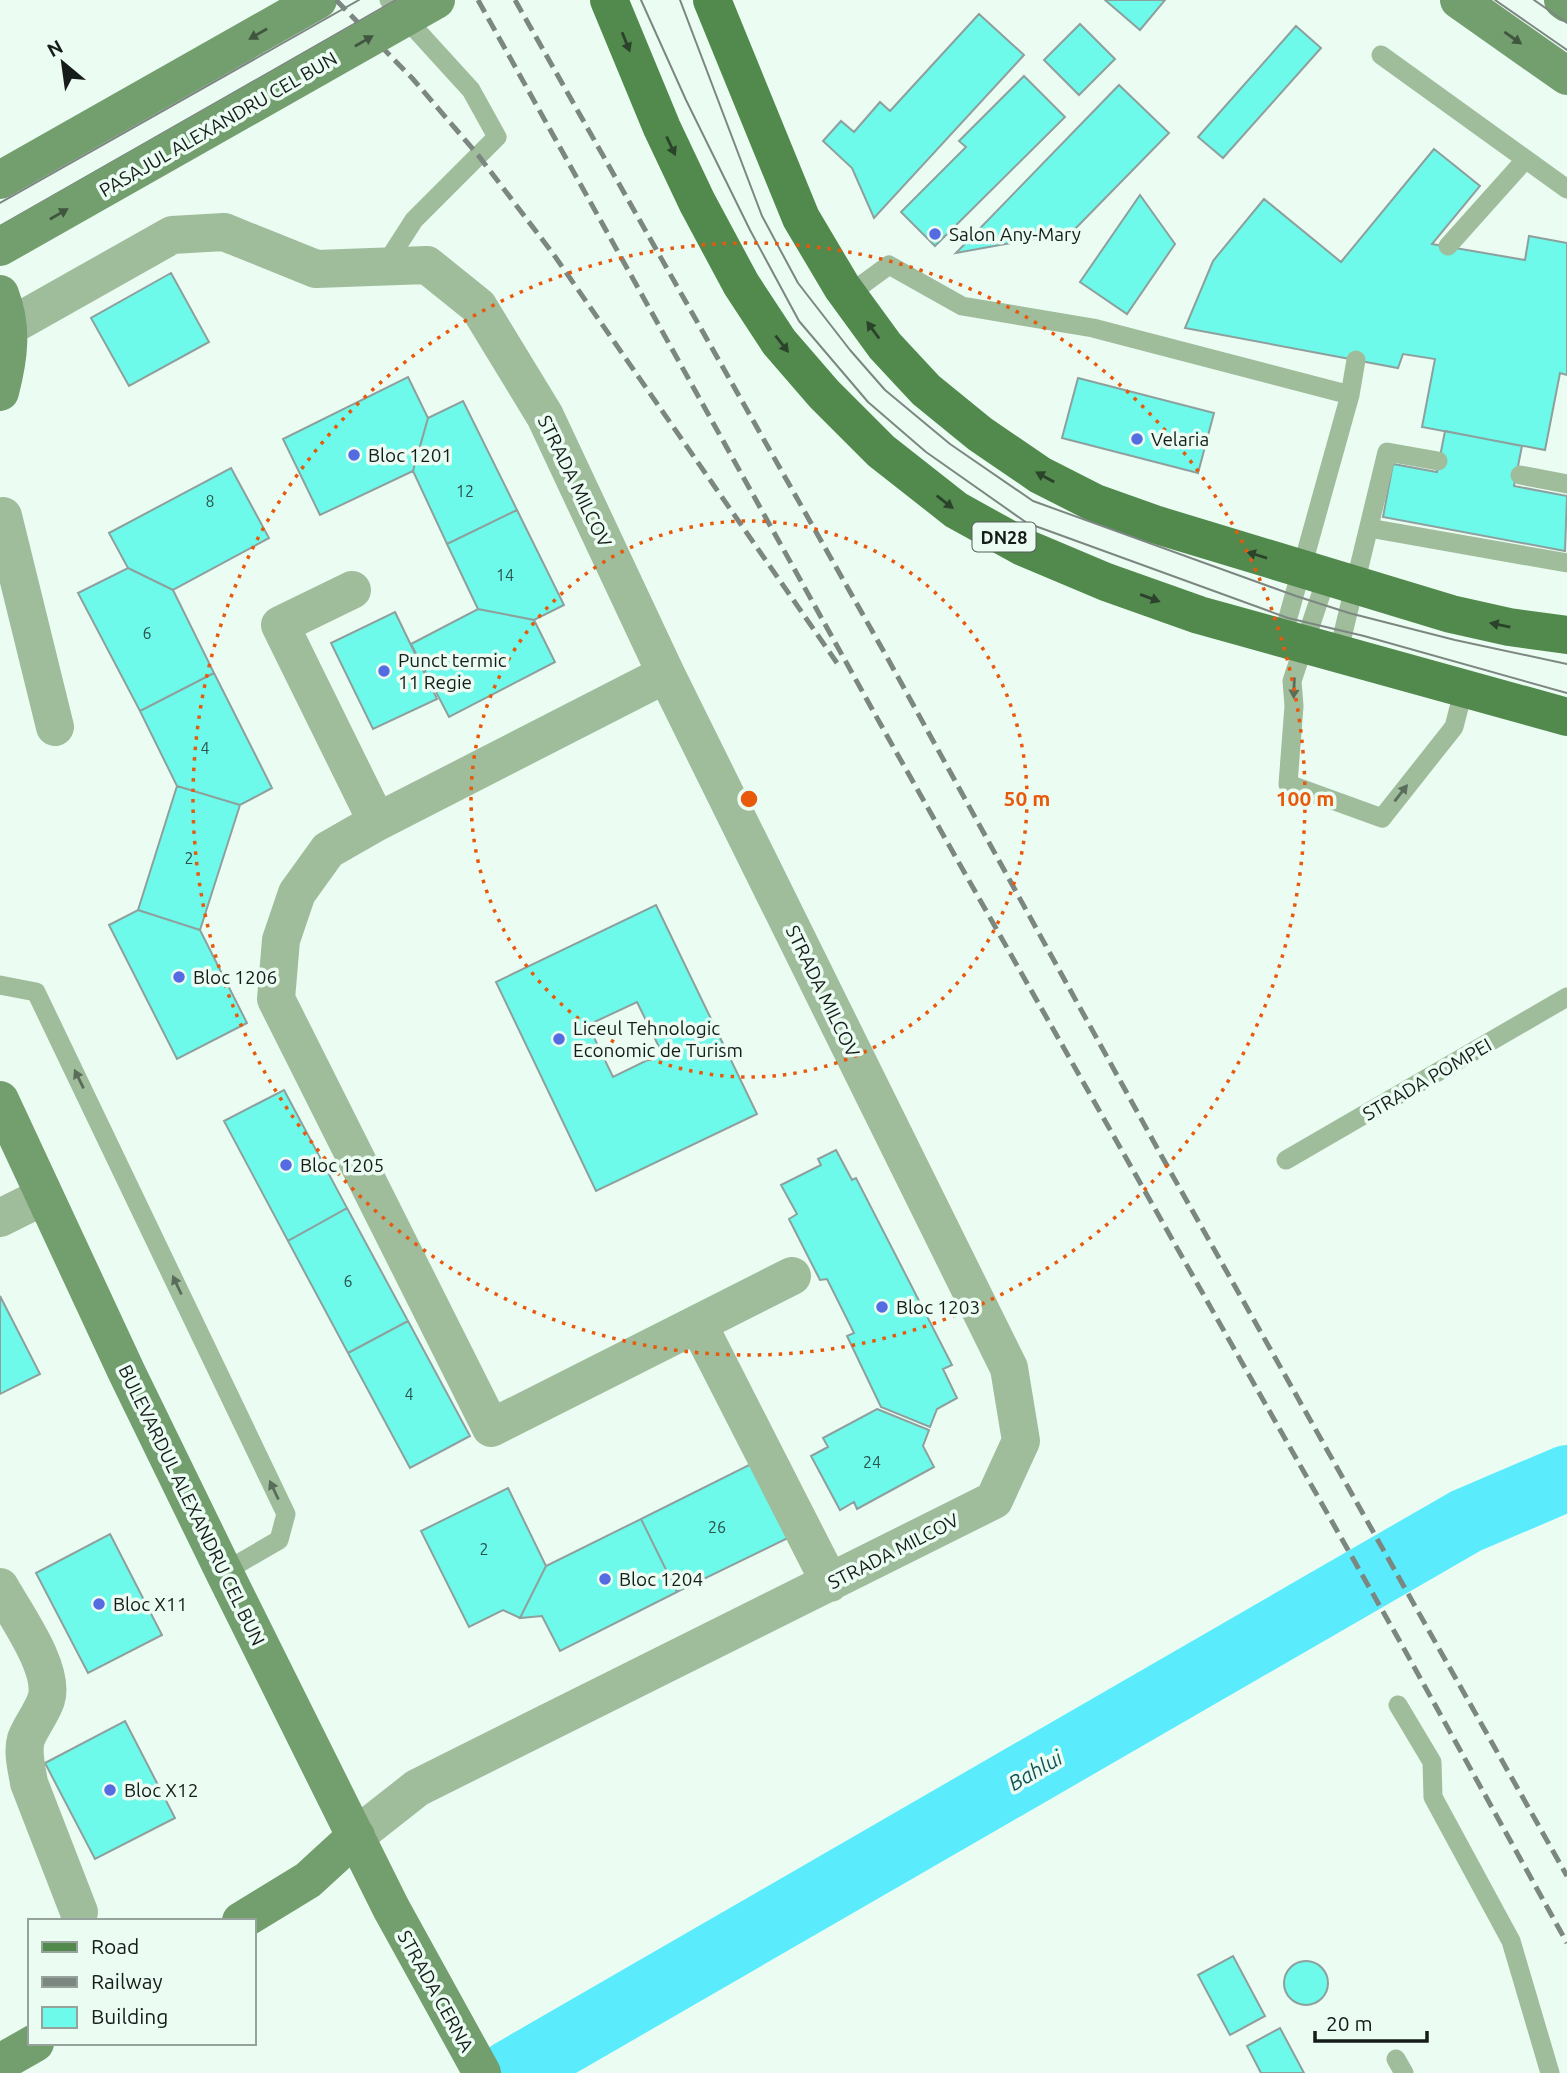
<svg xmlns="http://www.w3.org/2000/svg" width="1567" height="2073" font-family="Ubuntu,sans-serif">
<rect width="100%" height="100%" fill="#ebfcf3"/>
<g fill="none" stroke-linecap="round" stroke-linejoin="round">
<path stroke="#5aebfd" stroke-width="66" d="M510,2073l956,-552 101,-43"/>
</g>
<path fill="#6dfaea" stroke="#8da09d" stroke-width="2" fill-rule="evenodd" d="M1105,0h60l-25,30z
M979,14l45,41 -150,163 -22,-50 -29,-27 18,-20 13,11 26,-30 10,9z
M1080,24l35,35 -36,36 -35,-35z
M1296,26l25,22 -98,110 -25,-21z
M1024,76l41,41 -130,129 -34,-34 65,-65 -7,-6z
M1119,85l50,48 -97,99 -116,21z
M1434,149l46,37 -48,58 93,16 4,-24 38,7v132l-7,-2 -15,77 -123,-23 13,-68 -32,-5 -5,14 -213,-40 28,-67 51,-62 77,63z
M1140,195l35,49 -48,70 -47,-32z
M171,273l38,69 -80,44 -38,-68z
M408,377l20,41 -15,53 -93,44 -37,-76z
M1078,378l136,35 -16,60 -136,-35z
M463,401l54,109 -70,34 -34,-73 15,-53z
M1445,431l77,15 -8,40 53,10 -2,55 -182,-34 10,-53 44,8z
M231,468l38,70 -96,52 -45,-22 -19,-35z
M517,510l47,95 -30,15 -56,-11 -31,-65z
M128,568l45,22 41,83 -74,38 -62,-118z
M478,609l56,11 21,42 -106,55 -38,-73z
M395,612l42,87 -64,30 -42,-86z
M214,673l58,115 -32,17 -63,-19 -37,-75z
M177,786l63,19 -40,125 -62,-20z
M656,905l101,209 -161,77 -100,-209zM637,1002l25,51 -49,24 -25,-52z
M138,910l62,20 47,93 -70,36 -68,-134z
M284,1090l63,118 -59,33 -64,-120z
M836,1150l16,30 4,-2 96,187 -9,4 14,29 -20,11 -7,18 -49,-20 -34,-71 7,-3 -27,-54 -7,1 -31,-61 8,-5 -16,-29 40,-20 -3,-6z
M347,1208l61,113 -60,32 -60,-112z
M0,1296l40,78 -40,20z
M408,1321l62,115 -60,32 -62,-115z
M877,1409l52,21 -6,16 11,21 -77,42 -3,-7 -14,8 -29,-54 17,-9 -5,-9z
M757,1461l37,74 -117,57 -36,-73z
M508,1488l38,78 -26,52 -17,-8 -34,17 -48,-96z
M641,1519l36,73 -117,59 -18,-35 -22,2 26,-52z
M110,1534l52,101 -74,38 -52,-100z
M125,1721l50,97 -80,41 -50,-96z
M1233,1956l32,60 -35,19 -32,-60z
M1284 1983a22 22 0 1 1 44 0a22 22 0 1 1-44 0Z
M1280,2028l24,45h-43l-14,-27z"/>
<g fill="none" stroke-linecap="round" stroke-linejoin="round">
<path stroke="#9fbc9b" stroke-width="19" d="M1381,55l186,134
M1448,246l77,-86
M385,265l29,-45 83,-83 -26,-47 -82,-90
M848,295l41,-30 73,41 131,22 257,67 -68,244
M1350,395l6,-35
M1520,475l47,9
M1369,528l198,35
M1327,576l-35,105 2,25 -6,78 94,34 72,-91 10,-39
M1338,654l49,-202 51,9
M0,985l36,7 250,522 -7,26 -55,32
M1286,1160l281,-163
M1398,1705l34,57 1,35 78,144 39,132
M1396,2059l8,14"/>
<path stroke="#9fbc9b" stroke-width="38" d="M9,327l163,-92 52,-3 92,37 111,-4 51,41 67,110 121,258 343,694 12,73 -27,59 -577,288 -61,48
M3,516l52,211
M352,590l-72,35 97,197
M666,674l-289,148 -49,28 -31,43 -16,47 -5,59 215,429 301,-152
M0,1218l44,-22
M698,1324l132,259
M0,1587c15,27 56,83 46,113 -5,14 -15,26 -20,39 -4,14 1,30 3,44l50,129"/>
<path stroke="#739e6e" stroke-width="38" d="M1459,0l108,76
M1563,0l4,3
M0,180l318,-180
M0,294c13,34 9,63 0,98
M0,1100l127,273 97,199 167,336 91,165
M241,1921l67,-41 48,-44
M0,2063l35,-20"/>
<path stroke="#52894d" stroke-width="38" d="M609,0l53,128 35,74 44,82 38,58 45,52 57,57 75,59 67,37 83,35 93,33 368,102
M712,0l89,218 41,69 43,59 41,44 54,44 60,41 55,28 59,21 297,90 58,13 58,8"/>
<path stroke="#7c8781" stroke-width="2" d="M641,0l45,100 64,130 49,91 69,81 58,50 101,71 261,95 76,18 203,57
M680,0l82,216 36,67 52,67 35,40 65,54 83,57 263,95 53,17 106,27 112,24
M1495,0l72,50
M1534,0l33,23
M0,203l359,-203
M0,226l396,-226"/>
<path stroke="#7c8781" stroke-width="5" stroke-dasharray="14 7" stroke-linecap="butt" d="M336,0l76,78 66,77 76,100 283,408
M478,0l408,734 517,913 164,296
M515,0l373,659 273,496 406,721"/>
<path stroke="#739e6e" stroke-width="38" d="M0,247l436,-247"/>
</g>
<defs><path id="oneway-solid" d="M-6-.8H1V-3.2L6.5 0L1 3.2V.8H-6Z" transform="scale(1.75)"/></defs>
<g fill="#40563f">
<use href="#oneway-solid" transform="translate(258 34) rotate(150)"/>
<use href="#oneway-solid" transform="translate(1513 38) rotate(35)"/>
<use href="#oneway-solid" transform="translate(364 41) rotate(-30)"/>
<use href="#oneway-solid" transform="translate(59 214) rotate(-30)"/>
</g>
<g fill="#2b422b">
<use href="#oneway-solid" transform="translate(626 42) rotate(68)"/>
<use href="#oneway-solid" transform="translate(671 146) rotate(65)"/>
<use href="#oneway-solid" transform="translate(873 330) rotate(-126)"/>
<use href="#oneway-solid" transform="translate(782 344) rotate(52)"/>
<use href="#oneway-solid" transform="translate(1045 477) rotate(-151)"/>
<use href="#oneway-solid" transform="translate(945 502) rotate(38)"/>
<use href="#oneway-solid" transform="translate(1257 555) rotate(-163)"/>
<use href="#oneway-solid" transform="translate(1150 598) rotate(20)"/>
<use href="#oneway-solid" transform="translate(1500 625) rotate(-168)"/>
</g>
<g fill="#5a6c5a">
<use href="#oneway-solid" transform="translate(1294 688) rotate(92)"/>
<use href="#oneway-solid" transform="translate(1401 793) rotate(-52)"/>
<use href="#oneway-solid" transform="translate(79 1079) rotate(-116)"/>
<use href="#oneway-solid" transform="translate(177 1285) rotate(-115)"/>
<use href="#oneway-solid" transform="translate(274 1490) rotate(-115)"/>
</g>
<g fill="none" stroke="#e8590c" stroke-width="3.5" stroke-dasharray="3.5 7">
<circle cx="749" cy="799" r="278"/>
<circle cx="749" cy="799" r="556"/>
</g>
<g fill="#546be1" stroke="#ebfcf3" stroke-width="2.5">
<circle cx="935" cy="234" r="7"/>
<circle cx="1137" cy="439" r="7"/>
<circle cx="354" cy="455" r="7"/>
<circle cx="384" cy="671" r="7"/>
<circle cx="179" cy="977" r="7"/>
<circle cx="559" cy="1039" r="7"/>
<circle cx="286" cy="1165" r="7"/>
<circle cx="882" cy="1307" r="7"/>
<circle cx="605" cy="1579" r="7"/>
<circle cx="99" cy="1604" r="7"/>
<circle cx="110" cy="1790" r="7"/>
</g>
<g text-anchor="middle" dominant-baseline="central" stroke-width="7" stroke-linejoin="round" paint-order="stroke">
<g font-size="16" fill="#2c544d">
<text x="465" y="491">12</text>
<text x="210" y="501">8</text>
<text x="505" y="575">14</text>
<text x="147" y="633">6</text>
<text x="205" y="748">4</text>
<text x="189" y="858">2</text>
<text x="348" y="1281">6</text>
<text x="409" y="1394">4</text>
<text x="872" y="1462">24</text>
<text x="717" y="1527">26</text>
<text x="484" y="1549">2</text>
</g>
<rect fill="#ebfcf3" stroke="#565f5a" stroke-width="2" x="972.5" y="522.5" width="63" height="29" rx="5"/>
<g font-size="18" font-weight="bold" fill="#161c19">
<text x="1004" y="537">DN28</text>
</g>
<g font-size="19" fill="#161c19" stroke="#ebfcf3">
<text transform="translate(218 124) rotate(-30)">PASAJUL ALEXANDRU CEL BUN</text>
<text transform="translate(575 481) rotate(64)">STRADA MILCOV</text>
<text transform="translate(823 991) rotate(64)">STRADA MILCOV</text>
<text transform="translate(1427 1079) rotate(-30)">STRADA POMPEI</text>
<text transform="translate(192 1505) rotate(64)">BULEVARDUL ALEXANDRU CEL BUN</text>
<text transform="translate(893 1551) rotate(-27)">STRADA MILCOV</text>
<text transform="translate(436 1991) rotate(61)">STRADA CERNA</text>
</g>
<g font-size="19" fill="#161c19" stroke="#ebfcf3" text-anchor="start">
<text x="949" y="234">Salon Any-Mary</text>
<text x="1151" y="439">Velaria</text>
<text x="368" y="455">Bloc 1201</text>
<text x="398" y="660">Punct termic<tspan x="398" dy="22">11 Regie</tspan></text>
<text x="193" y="977">Bloc 1206</text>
<text x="573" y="1028">Liceul Tehnologic<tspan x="573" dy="22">Economic de Turism</tspan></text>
<text x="300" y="1165">Bloc 1205</text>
<text x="896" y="1307">Bloc 1203</text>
<text x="619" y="1579">Bloc 1204</text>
<text x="113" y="1604">Bloc X11</text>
<text x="124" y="1790">Bloc X12</text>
</g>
<g font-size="21" font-style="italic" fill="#14535a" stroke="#ebfcf3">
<text transform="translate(1035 1770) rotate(-30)">Bahlui</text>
</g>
</g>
<circle cx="749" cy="799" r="10" fill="#e8590c" stroke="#ebfcf3" stroke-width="3.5"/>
<g font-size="21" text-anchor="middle" font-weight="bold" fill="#e8590c" stroke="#ebfcf3" stroke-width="7" stroke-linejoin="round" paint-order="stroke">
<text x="1027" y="806">50 m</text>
<text x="1305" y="806">100 m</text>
</g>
<rect x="28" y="1919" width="228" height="126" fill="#ebfcf3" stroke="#96a29c" stroke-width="2"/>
<rect x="42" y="1942" width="35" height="10" fill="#52894d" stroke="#96a29c" stroke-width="2"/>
<text x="91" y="1954" font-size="21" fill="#161c19">Road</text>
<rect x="42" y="1977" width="35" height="10" fill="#7c8781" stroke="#96a29c" stroke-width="2"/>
<text x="91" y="1989" font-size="21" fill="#161c19">Railway</text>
<rect x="42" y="2007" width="35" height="21" fill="#6dfaea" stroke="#96a29c" stroke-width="2"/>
<text x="91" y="2024" font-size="21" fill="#161c19">Building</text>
<g transform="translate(63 63) rotate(331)" stroke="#ebfcf3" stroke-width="5" paint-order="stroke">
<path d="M0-5L12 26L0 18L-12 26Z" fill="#161c19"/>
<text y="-10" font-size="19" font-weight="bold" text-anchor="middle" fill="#161c19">N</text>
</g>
<path d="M1315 2031v10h112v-10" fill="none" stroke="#161c19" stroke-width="3.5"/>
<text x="1326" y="2031" font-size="21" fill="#161c19" stroke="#ebfcf3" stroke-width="5" paint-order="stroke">20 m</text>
</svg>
